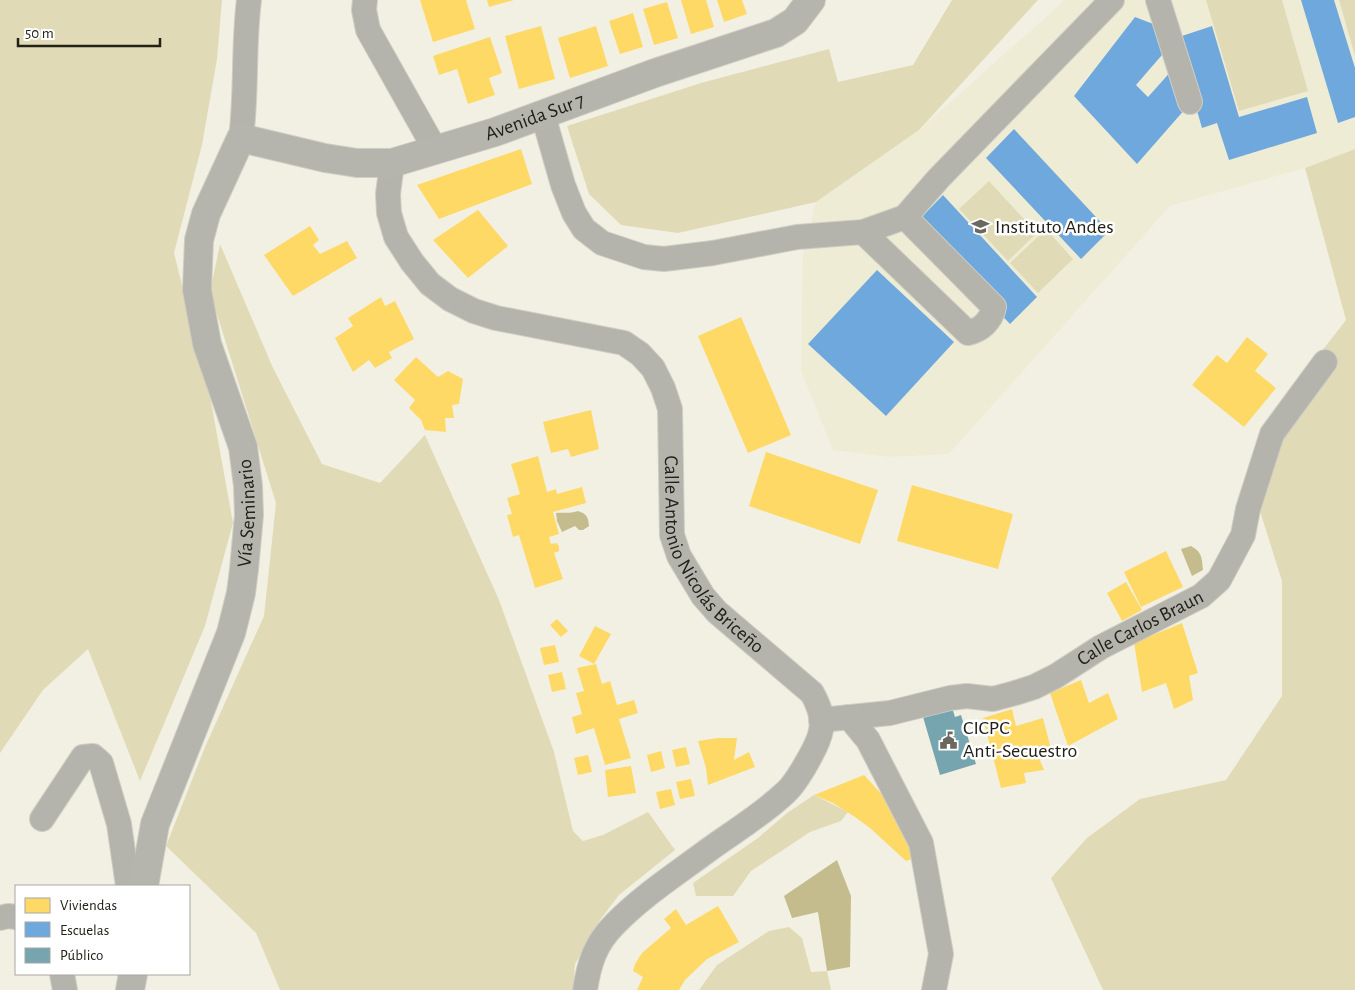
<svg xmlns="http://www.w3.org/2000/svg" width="1355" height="990" font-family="'Alegreya Sans',sans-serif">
<rect width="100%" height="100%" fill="#f2f0e3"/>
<path fill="#efecd5" d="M1065,0h290v149l-50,19 -135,38 -221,248 -60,3 -56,-7 -32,-79 2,-116 13,-53 103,-72z"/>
<path fill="#e0dbb6" d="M0,0h222l-5,59 -15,86 -28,108 36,143 23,127 -28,103 -65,155 -52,-132 -45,41 -43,63z
M952,0h86l-119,130 -103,72 -138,31 -57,-8 -32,-31 -22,-68 134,-43 128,-34 9,33 75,-17z
M1206,0h76l26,91 -69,20z
M1339,0h16v56z
M1355,149v841h-252l-52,-112 36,-40 53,-39 86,-19 56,-84v-115l-23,-73 6,-84 81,-104 -41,-152z
M989,181l48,52 -29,28 -49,-52z
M1046,229l27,30 -35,34 -28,-30z
M220,244l53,124 49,96 58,19 45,-48 74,165 55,152 19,79 10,10 20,-6 45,-23 27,38 -56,45 -19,25 -25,44 -1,13 2,13h-296l-24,-57 -90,-87 39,-99 59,-131 12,-113 -66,-211z
M814,795l34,17 -7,9 -31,11 -59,39 -18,25h-37l-3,-13 65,-45 29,-25z
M789,927l13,11 9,34 16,-1 4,19h-132l18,-25 52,-34z"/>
<path fill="#c4bc8c" d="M578,511c9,3 10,6 11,15l-6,4h-4l-4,-4 -13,6 -5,-11 -1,-8c9,-1 12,1 22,-2z
M1191,546c11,6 11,12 12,24l-11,6 -11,-27z
M837,860l14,36 -1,71 -23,4 -9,-59 -26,6 -8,-22z"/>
<path fill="#ffd966" d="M420,0h46l9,29 -42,13z
M487,0h27l-25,7z
M681,0h25l8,27 -23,7z
M717,0h25l5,14 -23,8z
M667,2l11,36 -24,7 -11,-36z
M633,13l10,34 -23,7 -11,-33z
M541,26l14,53 -36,10 -14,-53z
M596,26l12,40 -38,12 -12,-40z
M490,37l12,36 -13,5 6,17 -27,9 -11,-35 -18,6 -6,-19z
M521,149l11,35 -93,35 -22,-34z
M478,210l30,36 -40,32 -35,-38z
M310,226l9,14 -6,5 7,9 27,-13 10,17 -64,38 -29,-41z
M381,297l4,9 10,-5 19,38 -25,13 3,6 -17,10 -6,-8 -16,12 -18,-34 18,-12 -5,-8z
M741,317l50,118 -43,18 -50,-117z
M1247,337l21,17 -13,17 21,17 -32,39 -52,-42 25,-30 10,8z
M416,357l22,20 10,-6 15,8 -4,25 -7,1 2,13h-9l1,14 -21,-2 -4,-10 -12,-12 6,-8 -21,-20z
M591,410l8,39 -28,8 -3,-8 -17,4 -8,-31z
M766,452l112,38 -18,54 -111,-38z
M538,456l9,36 9,-3 1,5 25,-7 4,16 -33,9 6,22 -10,3 2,7 6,-1 2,4v4l-5,2 9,26 -28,9 -16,-53 -6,2 -6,-22 5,-1 -5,-16 13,-4 -9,-30z
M912,485l101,29 -15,55 -101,-28z
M1166,551l17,36 -42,20 -17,-35z
M1126,582l16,28 -20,11 -15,-28z
M557,619l11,12 -7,6 -11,-12z
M1182,623l16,50 -9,3 4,24 -19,9 -8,-26 -24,9 -8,-49z
M595,626l16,8 -17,30 -15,-8z
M555,645l4,17 -15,3 -4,-17z
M596,664l6,20 8,-3 7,24 17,-5 4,13 -19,6 12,39 -26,7 -11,-37 -18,6 -4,-17 10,-3 -6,-21 8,-2 -7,-23z
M562,672l4,17 -14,3 -4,-17z
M1081,680l8,23 19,-10 10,26 -50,27 -18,-53z
M1012,709l4,17 27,-8 8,31 -14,4 7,17 -20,3 2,10 -25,5 -18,-70z
M718,738h19l-3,22 15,-8 6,15 -47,18 -2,-17 -8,-27z
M686,747l4,17 -14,3 -4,-17z
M661,751l4,17 -14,4 -4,-17z
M588,755l4,17 -14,3 -4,-17z
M631,766l5,27 -28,4 -3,-27z
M864,775l32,35 19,48 -9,3 -36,-33 -15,-11 -22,-14 -19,-8z
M691,779l4,17 -15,3 -4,-17z
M671,789l4,16 -15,4 -4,-17z
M718,906l21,36 -32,17 -22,21 -6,10h-42l6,-13 -10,-6 2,-7 7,-11 29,-25 -7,-9 12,-10 10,16z"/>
<path fill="#6fa8dc" d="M1301,0h33l21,68v49l-17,6z
M1135,17l26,10 7,21 -32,37 12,12 25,-28 13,39 -49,56 -63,-68z
M1212,26l27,91 68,-20 10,36 -88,27 -12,-37 -15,5 -26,-90z
M1014,129l95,102 -28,28 -95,-101z
M943,195l94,102 -27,27 -95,-100z
M877,270l77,72 -68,74 -78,-72z"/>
<path fill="#76a5af" d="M950,701l5,16 6,-2 15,49 -36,11 -19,-65z"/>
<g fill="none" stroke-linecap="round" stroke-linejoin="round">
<defs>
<g id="minor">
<path d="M365,0l-1,10 4,20 68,121"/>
<path d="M1158,0l32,102"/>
<path d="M543,115l20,70 11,28 10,16 18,14 42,14 20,2 49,-6 84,-16 66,-5 42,-15 34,-39 173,-178"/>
<path d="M241,138c6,-46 2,-92 8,-138"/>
<path id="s1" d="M392,163l-4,31 1,19 7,24 16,25 18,22 20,15 24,12 22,7 128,25 16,11 13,14 10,20 7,21 2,126 7,21 24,40 14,16 95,81c6,11 12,24 9,37 -2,14 -24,52 -35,62 -25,24 -55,41 -83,62 -30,22 -63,44 -89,71 -19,19 -25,39 -29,65"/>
<path d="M863,232l105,101c13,-3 23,-12 26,-26l-89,-90"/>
<path d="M849,717l19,23 53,103 20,111 -7,36"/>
<path id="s2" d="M821,720l69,-7 60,-15 17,-2 26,3 22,-6 19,-6 22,-11 45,-29 100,-51 18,-16 24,-45 5,-26 24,-75 53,-72"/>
<path d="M42,819l41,-62 10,-1 8,7 18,61 9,62"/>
<path d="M0,918l8,-2 8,1"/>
<path d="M62,974l3,16"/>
</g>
<g id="major">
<path id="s3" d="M144,886l11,-62 76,-191 10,-40 3,-24 5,-54 -1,-29 -5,-39 -36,-103 -10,-54 2,-50 7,-26 35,-76 84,20 32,5h35l103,-31 160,-59 121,-40 19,-12 16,-21"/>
<path d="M130,990l3,-16"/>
</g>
</defs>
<use href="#minor" stroke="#cfcec4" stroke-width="26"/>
<use href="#major" stroke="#cfcec4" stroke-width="30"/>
<use href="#minor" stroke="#b4b4ad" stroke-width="24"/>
<use href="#major" stroke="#b6b5ad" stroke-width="28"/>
</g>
<defs>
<symbol id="school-bare" viewBox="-9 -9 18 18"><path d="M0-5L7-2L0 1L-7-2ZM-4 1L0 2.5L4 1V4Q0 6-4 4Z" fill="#6b695f" stroke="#fff" stroke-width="2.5" paint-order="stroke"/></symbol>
<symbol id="civic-bare" viewBox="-9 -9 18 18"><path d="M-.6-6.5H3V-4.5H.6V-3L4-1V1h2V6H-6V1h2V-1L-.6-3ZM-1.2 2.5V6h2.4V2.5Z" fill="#6b695f" stroke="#fff" stroke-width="2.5" paint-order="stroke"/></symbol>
</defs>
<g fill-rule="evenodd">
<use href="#school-bare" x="968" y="214" width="25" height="25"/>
<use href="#civic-bare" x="936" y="728" width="25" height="25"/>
</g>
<g text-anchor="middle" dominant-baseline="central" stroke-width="5" stroke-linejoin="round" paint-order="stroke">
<g font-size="20" fill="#222018" stroke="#fff">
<text stroke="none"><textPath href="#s3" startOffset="1085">Avenida Sur 7</textPath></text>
<text stroke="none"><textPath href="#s3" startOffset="390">Vía Seminario</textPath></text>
<text stroke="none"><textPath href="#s1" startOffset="582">Calle Antonio Nicolás Briceño</textPath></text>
<text stroke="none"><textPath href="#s2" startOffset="339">Calle Carlos Braun</textPath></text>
</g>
<g font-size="20" fill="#222018" stroke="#fff" text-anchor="start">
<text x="995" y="227">Instituto Andes</text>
<text x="963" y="728">CICPC<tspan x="963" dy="23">Anti-Secuestro</tspan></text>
</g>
</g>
<rect x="15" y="885" width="175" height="90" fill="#ffffff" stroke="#a7a6a3"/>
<rect x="25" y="898" width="25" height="15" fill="#ffd966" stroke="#a7a6a3"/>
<text x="60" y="910" font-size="15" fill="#222018">Viviendas</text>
<rect x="25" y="922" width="25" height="15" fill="#6fa8dc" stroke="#a7a6a3"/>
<text x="60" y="935" font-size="15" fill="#222018">Escuelas</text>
<rect x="25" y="948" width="25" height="15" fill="#76a5af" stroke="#a7a6a3"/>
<text x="60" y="960" font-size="15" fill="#222018">Público</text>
<path d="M18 38v8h142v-8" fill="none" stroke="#222018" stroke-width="2.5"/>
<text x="25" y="38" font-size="15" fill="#222018" stroke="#ffffff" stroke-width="4" paint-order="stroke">50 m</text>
</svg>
